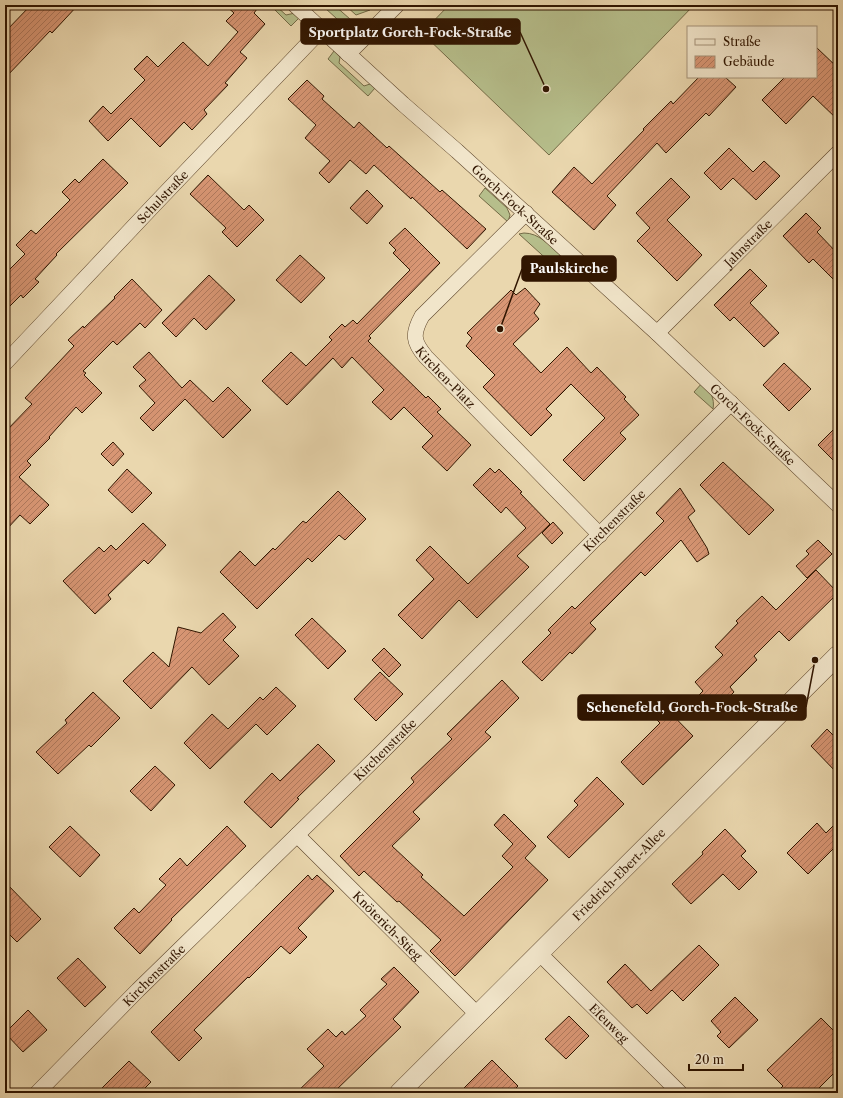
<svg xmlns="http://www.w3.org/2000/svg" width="843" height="1098" font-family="'Libre Caslon Text',serif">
<defs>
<pattern id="building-hatch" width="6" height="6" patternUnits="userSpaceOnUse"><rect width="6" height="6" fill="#d89674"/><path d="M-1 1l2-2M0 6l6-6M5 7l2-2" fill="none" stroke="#b0795d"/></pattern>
</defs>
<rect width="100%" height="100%" fill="#ead7ae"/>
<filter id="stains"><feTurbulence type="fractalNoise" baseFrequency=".005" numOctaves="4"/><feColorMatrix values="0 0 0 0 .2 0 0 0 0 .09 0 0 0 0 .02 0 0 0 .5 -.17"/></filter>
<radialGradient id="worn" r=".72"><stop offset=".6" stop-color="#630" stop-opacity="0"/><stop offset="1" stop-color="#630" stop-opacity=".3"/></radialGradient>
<path fill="#b6be8b" stroke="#736a46" d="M270,5h5l11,10 9,-2 5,4 -9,9z
M324,5h10l24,21 -10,3 -23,-21z
M345,5h30l-5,5 -14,5z
M449,5h245l-145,150 -127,-122z
M334,51l6,6 -1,6 25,23 6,-2 5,4 -7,8 -40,-37z
M485,188l22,20 3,7 -2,7 -29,-26z
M524,233c15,0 25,12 36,22l-8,9 -33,-30z
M703,382c7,9 12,16 10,27l-19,-17z"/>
<path fill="url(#building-hatch)" stroke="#301500" d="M31,5h47l-26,28 -2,-2 -45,47v-46z
M225,5h35l-6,8 11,11 -25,28 7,6 -22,25 3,2 -24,25 3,4 -15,16 -8,-8 -24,25 -29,-29 -23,23 -19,-20 14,-15 8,8 34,-34 -11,-11 13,-13 11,11 25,-25 25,24 30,-34 -12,-11 8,-8z
M816,47l22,21v52l-25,-24 -27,28 -24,-24 23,-23h31z
M699,77h26l11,10 -27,29 -3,-3 -40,40 -9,-10 -50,53 9,9 -22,25 -42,-38 22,-25 18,17 52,-54 -1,-1 28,-28 2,3z
M307,80l17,16 -2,3 32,29 5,-6 28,26 2,-2 51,46 2,-2 44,39 -19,20 -55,-52 -1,2 -37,-34 -8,9 -16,-14 -21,23 -10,-10 11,-12 -25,-23 11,-13 -28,-26z
M729,148l24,24 11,-11 16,15 -24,24 -23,-22 -12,12 -17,-17z
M103,159l25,24 -72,71 1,1 -22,24 4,3 -16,16 -2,-3 -16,16v-37l20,-20 -9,-9 15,-15 5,4 34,-34 -8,-8 13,-13 4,4z
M208,175l36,35 5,-5 15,15 -27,27 -15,-15 4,-4 -36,-34z
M671,178l19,19 -23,23 35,35 -25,26 -40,-40 13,-13 -14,-15z
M367,190l16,16 -16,18 -17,-16z
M806,213l15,15 -4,4 21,22v30l-25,-25 -4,4 -26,-27z
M405,228l35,35 -71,73 2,2 -3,3 58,57 2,-2 13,13 -4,3 34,33 -24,26 -25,-24 11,-11 -29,-29 -13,13 -19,-18 12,-12 -32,-33 -10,11 -9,-10 -46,47 -25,-24 29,-29 15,14 26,-26 -3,-3 13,-13 3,3 8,-7 4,4 53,-54 -17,-17 3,-3 -7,-7z
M300,255l25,23 -24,25 -25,-23z
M750,269l17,17 -17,17 29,30 -15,14 -30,-30 -4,4 -16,-16z
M209,275l26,25 -29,30 -12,-12 -18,19 -14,-14z
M132,279l30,31 -17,18 -5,-5 -23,22 -4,-4 -30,30 3,2 -2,2 18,18 -20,20 -6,-6 -27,30 1,1 -23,23 4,4 -12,12 30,28 -19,19 -10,-9 -15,16v-99l27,-28 -7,-6 49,-52 -6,-6 15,-14 1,2 31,-30 -1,-1z
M525,288l15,16 -6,9 5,6 -26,25 28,29 26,-26 24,26 6,-6 29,30 -2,2 15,16 -19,18 6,6 -42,42 -21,-21 42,-42 -34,-34 -25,25 6,6 -21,21 -48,-49 12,-12 -29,-29 6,-8 -5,-5 44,-43 5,5z
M149,352l33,36 8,-8 23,22 15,-15 23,23 -28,28 -38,-39 -32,32 -13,-13 15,-15 -16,-17 7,-6 -13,-13z
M784,363l27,26 -22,22 -26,-26z
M838,425v40l-20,-20z
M113,442l11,12 -11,12 -12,-12z
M723,462l51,48 -25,25 -49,-50z
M490,468l5,5 4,-4 23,23 -2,1 30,31 -33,32 12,11 -52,51 -18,-18 -37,39 -24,-24 36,-36 -18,-19 14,-14 38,38 58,-56 -20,-21 -5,6 -28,-28z
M127,469l25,24 -20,20 -24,-23z
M680,488l15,23 -7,6 19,31 2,6 -12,8 -16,-22 -36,36 -4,-4 -51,51 6,6 -24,25 -2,-2 -28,29 -20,-19 29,-29 -3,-3 24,-24 3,3 89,-88 -8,-8z
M338,491l28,28 -21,21 -6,-5 -27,27 -4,-4 -51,51 -37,-37 20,-21 15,15 18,-18 2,2 28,-29 3,2z
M553,522l10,11 -11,11 -10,-11z
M143,523l23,22 -18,19 -4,-4 -36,35 3,4 -16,15 -32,-33 36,-34 5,5 7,-7 5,5z
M818,540l14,14 -25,24 -11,-12 13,-12 -3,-3z
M816,570l22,23 -49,48 -10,-10 -25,25 3,4 -27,27 4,5 -19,19 -16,-16 4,-4 -8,-9 28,-27 -8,-8 23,-24 -2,-2 26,-25 14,14z
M223,613l13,14 -13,13 16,16 -30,29 -17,-18 -41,42 -28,-28 30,-29 16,15 9,-40 23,6z
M312,618l34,33 -18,18 -33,-34z
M384,648l17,17 -12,12 -17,-17z
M380,672l23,22 -27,27 -22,-22z
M502,680l17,18 -34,34 6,5 -78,75 7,7 -28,27 31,29 -2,2 43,39 49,-49 -11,-11 11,-12 -19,-19 10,-11 32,32 -11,12 23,22 -93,96 -25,-25 11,-11 -42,-39 -2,1 -33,-31 -5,5 -19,-20 74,-74 -3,-4 41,-39 -5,-5z
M276,687l20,19 -29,29 -11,-11 -46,45 -26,-26 28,-29 16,15 32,-32 3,3z
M93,692l27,26 -29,29 -2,-2 -31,29 -22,-22 31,-29 -2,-3z
M654,696l39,40 -50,49 -22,-23 39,-39 -17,-17z
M827,729l11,11v34l-27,-28z
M318,744l17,17 -38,37 2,1 -28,29 -27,-26 28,-29 8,8z
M155,766l20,19 -24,26 -21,-20z
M597,777l27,27 -55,54 -22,-21 31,-32 -4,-4z
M838,821v23l-30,30 -21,-21 30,-30 9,10z
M70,826l30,29 -20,22 -31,-30z
M227,826l19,20 -75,73 1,1 -32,34 -26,-26 20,-20 5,5 27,-28 -7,-6 21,-21 7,8z
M725,829l21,22 -5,5 16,16 -18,18 -16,-16 -32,30 -19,-20 31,-30 -1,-2z
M308,875l4,5 5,-5 17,16 -36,37 9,9 -17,17 -9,-8 -32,32 -1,-1 -54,53 8,8 -23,23 -28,-29z
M5,882l36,37 -24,23 -12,-12z
M699,945l20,20 -36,36 -11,-11 -25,24 -10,-10 -5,4 -25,-26 18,-18 26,27z
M78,958l28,29 -21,20 -28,-29z
M394,967l25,25 -26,27 8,8 -68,66h-37l28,-27 -17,-17 21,-20 8,8 6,-6 3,4 21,-19 -6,-6 27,-26 -6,-5z
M735,997l23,23 -29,28 -12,-12 4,-4 -10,-11z
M28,1010l19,20 -24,22 -18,-19z
M569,1016l20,20 -23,23 -21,-20z
M821,1018l17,17v34l-24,24h-38l7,-7 -16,-16z
M492,1060l26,26 -7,7h-52z
M129,1061l22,21 -11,11h-43z"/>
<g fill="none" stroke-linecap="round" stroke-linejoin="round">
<defs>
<g id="minor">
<path id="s1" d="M295,5l108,99 54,47 200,182 181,172"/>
<path d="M348,54l49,-49"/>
<path id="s2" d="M526,213l-104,103c-10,18 -9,26 4,41l174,178"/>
<path id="s3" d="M657,333l181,-180"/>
<path id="s4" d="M5,363l148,-157 168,-176"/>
<path id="s5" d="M297,835l181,180"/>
<path id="s6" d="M539,953l141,140"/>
<path id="s7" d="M37,1093l101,-103 241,-235 352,-352"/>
</g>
<g id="tertiary">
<path id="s8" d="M399,1093l439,-438"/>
</g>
</defs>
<use href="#minor" stroke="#5e462c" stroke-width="16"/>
<use href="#tertiary" stroke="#5e462c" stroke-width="20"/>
<use href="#minor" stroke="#f1e5ca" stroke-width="15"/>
<use href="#tertiary" stroke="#f1e5ca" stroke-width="19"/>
</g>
<g text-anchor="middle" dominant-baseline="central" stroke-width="3" stroke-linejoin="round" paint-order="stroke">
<g font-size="12" fill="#301500" stroke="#f1e5ca">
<text stroke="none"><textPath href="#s4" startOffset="229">Schulstraße</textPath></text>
<text stroke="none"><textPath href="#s1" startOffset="297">Gorch-Fock-Straße</textPath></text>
<text stroke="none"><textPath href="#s3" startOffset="128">Jahnstraße</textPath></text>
<text stroke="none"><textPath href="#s2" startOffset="220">Kirchen-Platz</textPath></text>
<text stroke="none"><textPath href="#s1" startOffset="621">Gorch-Fock-Straße</textPath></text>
<text stroke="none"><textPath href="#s7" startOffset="813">Kirchenstraße</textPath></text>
<text stroke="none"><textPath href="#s7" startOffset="489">Kirchenstraße</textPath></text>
<text stroke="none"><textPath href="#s8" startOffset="310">Friedrich-Ebert-Allee</textPath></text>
<text stroke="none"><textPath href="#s5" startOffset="128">Knöterich-Stieg</textPath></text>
<text stroke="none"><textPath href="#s7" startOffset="166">Kirchenstraße</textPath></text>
<text stroke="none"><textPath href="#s6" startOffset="99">Efeuweg</textPath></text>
</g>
</g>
<path fill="none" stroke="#301500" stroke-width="1.5" d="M546 89L520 32M500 329L522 269M815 660L806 707"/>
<g fill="#301500" stroke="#f1e5ca" stroke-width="1.5">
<circle cx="546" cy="89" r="4"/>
<circle cx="500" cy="329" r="4"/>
<circle cx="815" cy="660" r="4"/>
</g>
<g fill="#301500" stroke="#301500" stroke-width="1.5">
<rect x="301" y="19" width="219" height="25" rx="4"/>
<rect x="522" y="256" width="94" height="25" rx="4"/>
<rect x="578" y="695" width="228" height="25" rx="4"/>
</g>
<g font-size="13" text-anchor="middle" font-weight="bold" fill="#fff">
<text x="410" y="37">Sportplatz Gorch-Fock-Straße</text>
<text x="569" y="273">Paulskirche</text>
<text x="692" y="712">Schenefeld, Gorch-Fock-Straße</text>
</g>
<rect width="843" height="1098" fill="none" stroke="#ead7ae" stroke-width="20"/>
<rect x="6" y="6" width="831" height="1086" fill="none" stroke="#301500" stroke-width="2"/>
<rect x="10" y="10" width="823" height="1078" fill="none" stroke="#301500"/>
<rect x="687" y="26" width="130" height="52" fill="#f1e5ca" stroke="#a49279"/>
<rect x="695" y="39" width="20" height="6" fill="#f1e5ca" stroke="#a49279"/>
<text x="723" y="46" font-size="12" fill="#301500">Straße</text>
<rect x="695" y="56" width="20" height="12" fill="url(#building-hatch)" stroke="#a49279"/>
<text x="723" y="66" font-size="12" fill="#301500">Gebäude</text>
<path d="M689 1064v6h54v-6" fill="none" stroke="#301500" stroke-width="2"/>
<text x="695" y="1064" font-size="12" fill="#301500" stroke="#f1e5ca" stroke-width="3" paint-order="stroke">20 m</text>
<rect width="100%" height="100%" filter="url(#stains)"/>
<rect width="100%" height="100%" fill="url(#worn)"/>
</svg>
